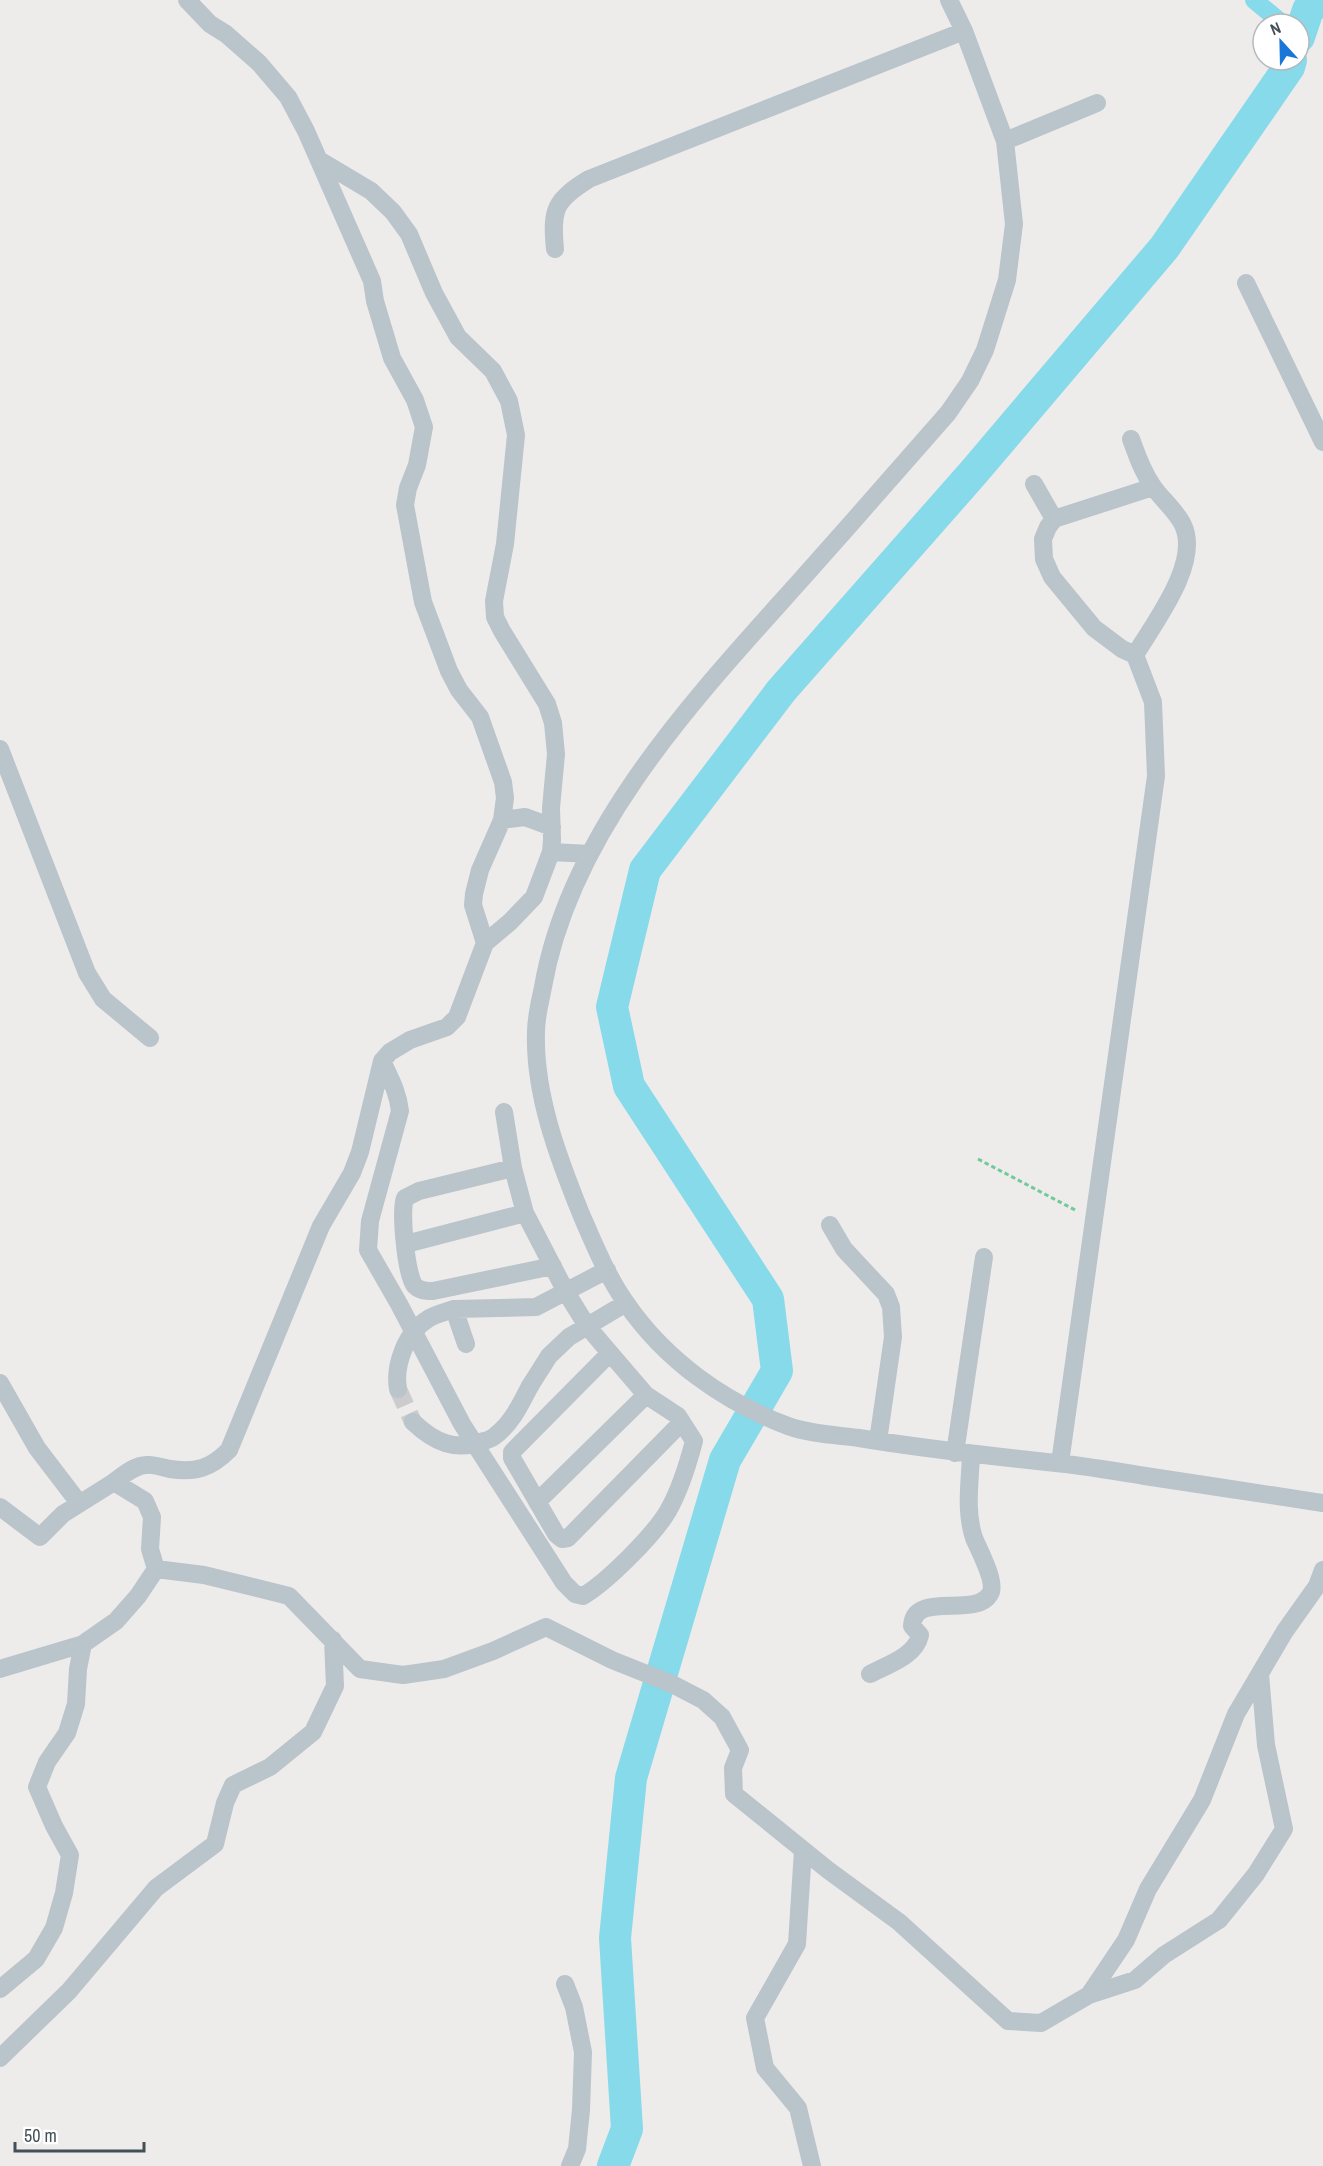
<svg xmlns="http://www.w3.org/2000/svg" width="1323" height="2166" font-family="'Archivo Narrow',sans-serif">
<rect width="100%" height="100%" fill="#eeebeb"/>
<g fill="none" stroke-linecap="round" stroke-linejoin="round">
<path stroke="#86daea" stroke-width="18" d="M1254,0l29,24"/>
<path stroke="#86daea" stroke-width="32" d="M1299,37l9,-27 11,-10
M613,2166l14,-37 -12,-191 16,-160 94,-318 52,-89 -9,-72 -139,-213 -17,-79 33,-137 136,-179 192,-218 191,-225 125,-181 2,-7"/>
<path stroke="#ccccce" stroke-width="18" stroke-dasharray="18 9" stroke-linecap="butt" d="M398,1389l15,33"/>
<path stroke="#71ca9a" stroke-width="3" stroke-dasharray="4.5 3" stroke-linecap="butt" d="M978,1159l99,52"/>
<path stroke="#b9c4cb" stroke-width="18" d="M187,0l23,24 16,10 33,29 29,34 18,34 66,150 3,20 17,57 23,42 9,27 -7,38 -9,23 -3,17 18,97 26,69 10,19 21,27 23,65 2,16 -3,22 -22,50 -6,24 -1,11 12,38
M949,0l15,31 41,110 9,83 -7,56 -22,70 -15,31 -22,32c-49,56 -99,113 -149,169 -103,115 -229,248 -256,405 -3,15 -7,30 -7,45 -2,62 22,125 45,182 13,30 26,62 45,89 39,57 98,99 162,123 22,8 48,9 71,12 66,11 131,18 197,25 30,3 59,8 89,13 59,9 119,18 178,27
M1005,141l92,-38
M555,249c-4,-40 0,-49 34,-70l375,-148
M1246,283l77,159
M1131,439c6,16 11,32 21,46 9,14 24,25 31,40 18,38 -29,98 -48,130
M1034,484l20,35
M0,749l87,224 16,26 47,39
M502,820l23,-3 27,10
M551,852l39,2
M382,1061c8,17 16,31 18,50l-30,110 -2,29 31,54 63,120 102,159 11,11 8,2c24,-14 71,-61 85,-85 12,-21 20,-47 26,-70l-16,-25 -32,-21 -36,-42 -23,-27 -21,-34 -41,-79 -12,-45 -9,-56
M513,1168l-94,23 -14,7c-5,13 1,78 10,88 5,5 11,5 18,5l120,-25
M830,1225l14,24 42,45 5,13 2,30 -15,104
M406,1244l119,-31
M466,1344l-12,-35 82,-2 71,-37
M610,1353l-98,99v6l44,76 6,5 6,-1 114,-116
M0,1383l37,65 42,55
M530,1386l19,-30 20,-19 57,-34
M955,1453l29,-196
M1060,1463l96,-687 -3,-74 -18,-47 -13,-6 -28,-21 -42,-51 -8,-18 -1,-20 5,-12 6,-8 99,-32
M537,1502l109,-107
M0,1507l40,30 23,-23 51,-32
M156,1569l48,6 85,21 71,73 43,6 41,-6 49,-18 53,-24 66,33 60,24 31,16 19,17 18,33 -7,18 1,26 94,76 71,52 109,99 33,2 48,-28 37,-55 22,-51 54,-89 34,-86 49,-83 32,-45 6,-16
M0,1669l83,-25
M870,1674c17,-9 46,-18 50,-39l-8,-9c2,-36 63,-7 78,-32 7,-11 -11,-44 -16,-56 -9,-27 -4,-56 -3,-83
M803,1850l-6,94 -42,74 10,50 33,40 14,58
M565,1984l9,23 9,45 -2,58 -4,39 -7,17
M0,1989l36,-30 18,-31 10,-35 6,-38 -16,-29 -17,-39 10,-25 20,-29 9,-29 2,-35 5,-25 33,-23 22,-25 18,-27 -6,-20 2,-32 -7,-16 -31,-19c9,-7 21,-17 33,-17 7,-1 16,3 23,4 26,4 41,-1 59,-19l92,-224 31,-53 8,-21 22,-91 8,-9 20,-12 37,-13 10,-10 28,-74 25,-21 24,-25 17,-45 1,-12 -1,-32 5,-54 -3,-31 -6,-19 -45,-73 -7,-14 -1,-16 11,-57 11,-109 -7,-34 -16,-30 -35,-34 -24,-44 -25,-59 -16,-22 -22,-21 -52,-31
M1089,1995l46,-15 29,-25 55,-35 37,-46 28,-45 -18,-84 -6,-71
M0,2058l69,-67 87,-103 59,-44 10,-41 8,-18 37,-18 43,-35 22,-46 -2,-46"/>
<path stroke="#b9c4cb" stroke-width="18" d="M398,1389c-4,-24 8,-57 30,-70 7,-5 18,-7 26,-10
M413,1422c21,20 42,30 71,19 4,-1 9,-3 12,-6 16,-12 25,-32 34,-49"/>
</g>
<g transform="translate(1281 42) rotate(338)"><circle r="28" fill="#ffffff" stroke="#b4b9bc" stroke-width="1.5"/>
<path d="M0-4.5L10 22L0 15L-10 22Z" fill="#1a77d9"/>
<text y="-9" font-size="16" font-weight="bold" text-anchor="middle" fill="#445058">N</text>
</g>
<path d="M15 2142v9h129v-9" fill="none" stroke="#445058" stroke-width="3"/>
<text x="24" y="2142" font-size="18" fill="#445058" stroke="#ffffff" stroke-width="4.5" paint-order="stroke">50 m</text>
</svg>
